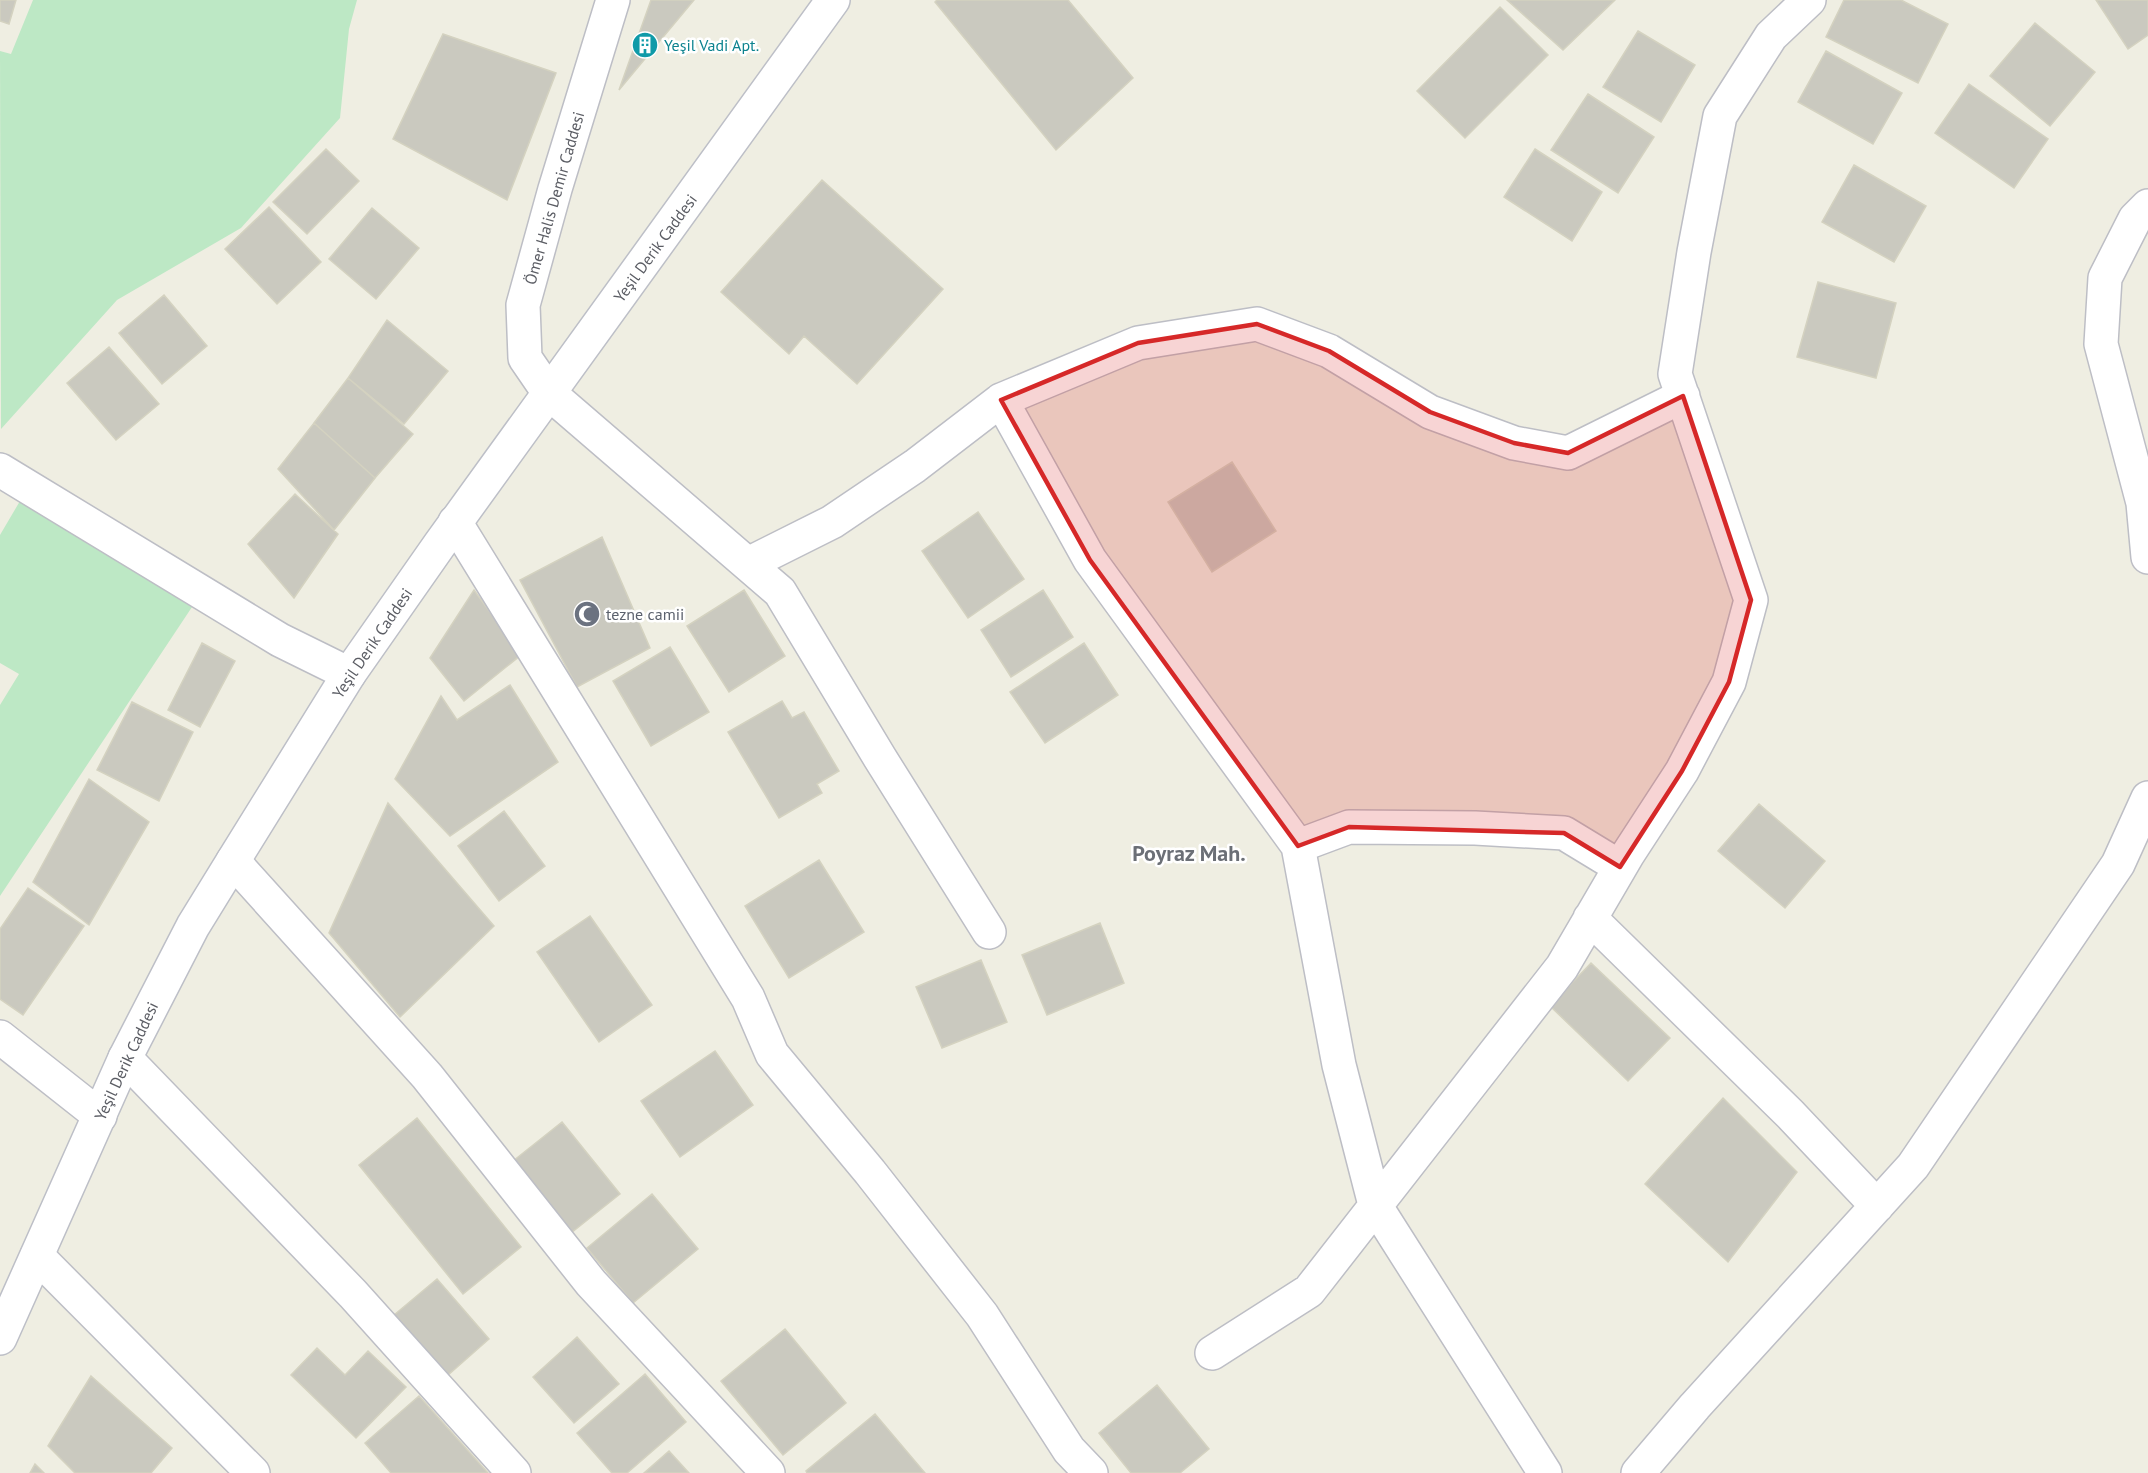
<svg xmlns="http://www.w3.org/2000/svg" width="2148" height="1473" font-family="'PT Sans',sans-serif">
<rect width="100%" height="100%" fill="#efeee2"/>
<path fill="#bde8c5" d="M33,0h324l-8,29 -9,89 -99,110 -124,72 -116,129 -1,-378 11,3z
M20,501l172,106 -192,289v-191l19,-31 -19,-11v-128z"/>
<path fill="#cac9bf" stroke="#d4d2c0" stroke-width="1.5" d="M0,0h16l-7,24 -9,-3z
M651,0h43l-75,90z
M937,0h131l65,78 -77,72 -121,-148z
M1507,0h108l-52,50z
M1844,0h57l47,24 -30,59 -92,-46z
M2096,0h52v35l-20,14z
M1500,7l48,48 -83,83 -48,-47z
M2035,23l60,49 -45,54 -60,-50z
M1638,31l57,34 -34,57 -58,-35z
M443,34l113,39 -49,127 -114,-61z
M1826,51l76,42 -29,51 -75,-42z
M1969,84l79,55 -34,49 -79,-55z
M1588,94l66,43 -36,56 -67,-43z
M326,149l33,32 -52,53 -34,-32z
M1535,149l67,43 -30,49 -68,-44z
M1854,165l72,41 -32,56 -72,-40z
M822,180l121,109 -86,95 -53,-48 -15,18 -68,-62z
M269,207l52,55 -44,42 -52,-55z
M372,208l47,40 -43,51 -47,-40z
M1818,282l78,21 -20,75 -79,-21z
M164,295l43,51 -45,38 -43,-51z
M387,320l61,51 -44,53 -56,-46z
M109,347l50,57 -43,36 -49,-57z
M348,378l65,56 -38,44 -61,-55z
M314,423l61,55 -41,52 -56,-61z
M1232,462l44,69 -64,41 -44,-70z
M295,494l43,40 -44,64 -46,-54z
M978,512l46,67 -56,39 -46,-67z
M602,537l48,111 -73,39 -57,-107z
M474,590l47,65 -57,46 -34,-43z
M744,590l41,66 -56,36 -42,-66z
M1043,590l30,47 -62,40 -30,-47z
M202,643l33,18 -35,66 -32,-17z
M1084,643l34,52 -73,48 -35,-51z
M670,647l39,65 -58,34 -38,-65z
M510,685l48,77 -108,74 -55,-57 46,-83 16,24z
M782,701l10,17 12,-6 35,59 -22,13 5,9 -43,25 -51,-86z
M132,702l61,30 -34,69 -62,-31z
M89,779l60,43 -60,103 -56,-43z
M388,803l106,123 -94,91 -71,-84z
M1759,804l66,57 -40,47 -67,-57z
M504,811l41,55 -46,35 -41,-55z
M819,860l45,72 -75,46 -44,-72z
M28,888l56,38 -61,89 -23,-16v-70z
M590,916l62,89 -53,37 -62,-90z
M1100,923l24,60 -77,32 -25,-60z
M981,960l26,62 -65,26 -26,-61z
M1591,963l79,75 -42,43 -78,-75z
M715,1051l38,54 -73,52 -39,-56z
M1723,1098l74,74 -69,90 -83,-78z
M417,1118l104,129 -58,47 -104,-129z
M562,1122l58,72 -49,39 -58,-72z
M652,1194l46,55 -65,54 -46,-55z
M437,1279l52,60 -42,37 -53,-61z
M785,1329l61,74 -63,52 -62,-74z
M577,1337l42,47 -45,39 -41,-46z
M317,1348l28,27 23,-24 38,36 -50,51 -65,-63z
M645,1374l41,48 -59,51h-15l-35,-40z
M91,1376l81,72 -21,25h-76l-27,-27z
M1157,1385l52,64 -29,24h-49l-32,-40z
M419,1396l69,77h-97l-26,-30z
M875,1414l50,59h-118l-1,-2z
M669,1451l20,22h-45z
M35,1464l9,9h-14z"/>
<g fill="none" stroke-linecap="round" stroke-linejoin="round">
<defs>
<path id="minor" d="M2148,206l-13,13 -30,59 -4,66 42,159 5,54
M549,393l231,199 100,166 109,174
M1001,400l89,160 208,286 41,219 36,140 170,268
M0,470l280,170 69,34
M455,522l293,476 24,56 98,118 112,143 87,135 22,23
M750,563l82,-41 83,-56 86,-66 137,-57 119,-19 72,27 101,61 84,31 54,10 115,-57
M1298,846l51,-19 126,1 89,5 56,34
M233,861l194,215 164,207 177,190
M1590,918l200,196 87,92
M0,1037l100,79
M125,1058l228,236 161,179
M37,1256l216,217
M1212,1353l97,-62 253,-324 66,-113 54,-83 47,-89 22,-82 -76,-226 19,-122 26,-136 51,-80 38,-36
M1638,1473l57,-67 218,-240 205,-302 30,-66"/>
<path id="tertiary" d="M549,393l-24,-35 -2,-53 32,-116 58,-189"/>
<path id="secondary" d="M0,1338l125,-280 68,-132 40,-65 116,-187 91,-130 393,-544"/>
</defs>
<use href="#minor" stroke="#bdbec5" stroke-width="36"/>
<use href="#tertiary" stroke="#bdbec5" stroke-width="36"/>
<use href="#secondary" stroke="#bdbfc7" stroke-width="36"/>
<use href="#minor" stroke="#fff" stroke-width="33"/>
<use href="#tertiary" stroke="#fff" stroke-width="33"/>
<use href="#secondary" stroke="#fff" stroke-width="33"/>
</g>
<path fill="#d62828" fill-opacity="0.2" stroke="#d62828" stroke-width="4.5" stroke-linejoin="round" d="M1257,324l72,27 101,61 84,31 54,10 115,-57 68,204 -22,82 -47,89 -62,96 -56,-34 -215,-6 -51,19 -208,-286 -89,-160 137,-57z"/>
<defs>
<symbol id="building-disc" viewBox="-11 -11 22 22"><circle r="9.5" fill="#0f9aa8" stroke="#fff"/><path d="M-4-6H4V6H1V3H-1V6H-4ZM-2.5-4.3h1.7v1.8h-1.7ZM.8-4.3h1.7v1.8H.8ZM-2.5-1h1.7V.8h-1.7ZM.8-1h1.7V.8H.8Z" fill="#fff"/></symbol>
<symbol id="mosque-disc" viewBox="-11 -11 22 22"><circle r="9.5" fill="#6b7280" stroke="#fff"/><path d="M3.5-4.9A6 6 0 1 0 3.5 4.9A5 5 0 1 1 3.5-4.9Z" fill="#fff"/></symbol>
</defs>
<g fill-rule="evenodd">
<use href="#building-disc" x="630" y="30" width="30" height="30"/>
<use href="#mosque-disc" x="572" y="599" width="30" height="30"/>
</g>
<g text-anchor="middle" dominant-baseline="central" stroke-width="5" stroke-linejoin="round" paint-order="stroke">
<g font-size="16" fill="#0d838f" stroke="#fff" text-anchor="start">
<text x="664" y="45">Yeşil Vadi Apt.</text>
</g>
<g font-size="16" fill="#5b5d64" stroke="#fff">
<text transform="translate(554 198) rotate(-74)">Ömer Halis Demir Caddesi</text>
<text transform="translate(655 248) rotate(-54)">Yeşil Derik Caddesi</text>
<text transform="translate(372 643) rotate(-56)">Yeşil Derik Caddesi</text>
<text transform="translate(126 1061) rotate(-65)">Yeşil Derik Caddesi</text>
</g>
<g font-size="16" fill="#5b616d" stroke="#fff" text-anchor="start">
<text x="606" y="614">tezne camii</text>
</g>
<g font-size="22" font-weight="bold" fill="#6b6f76" stroke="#fff">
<text x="1189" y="853">Poyraz Mah.</text>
</g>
</g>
</svg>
